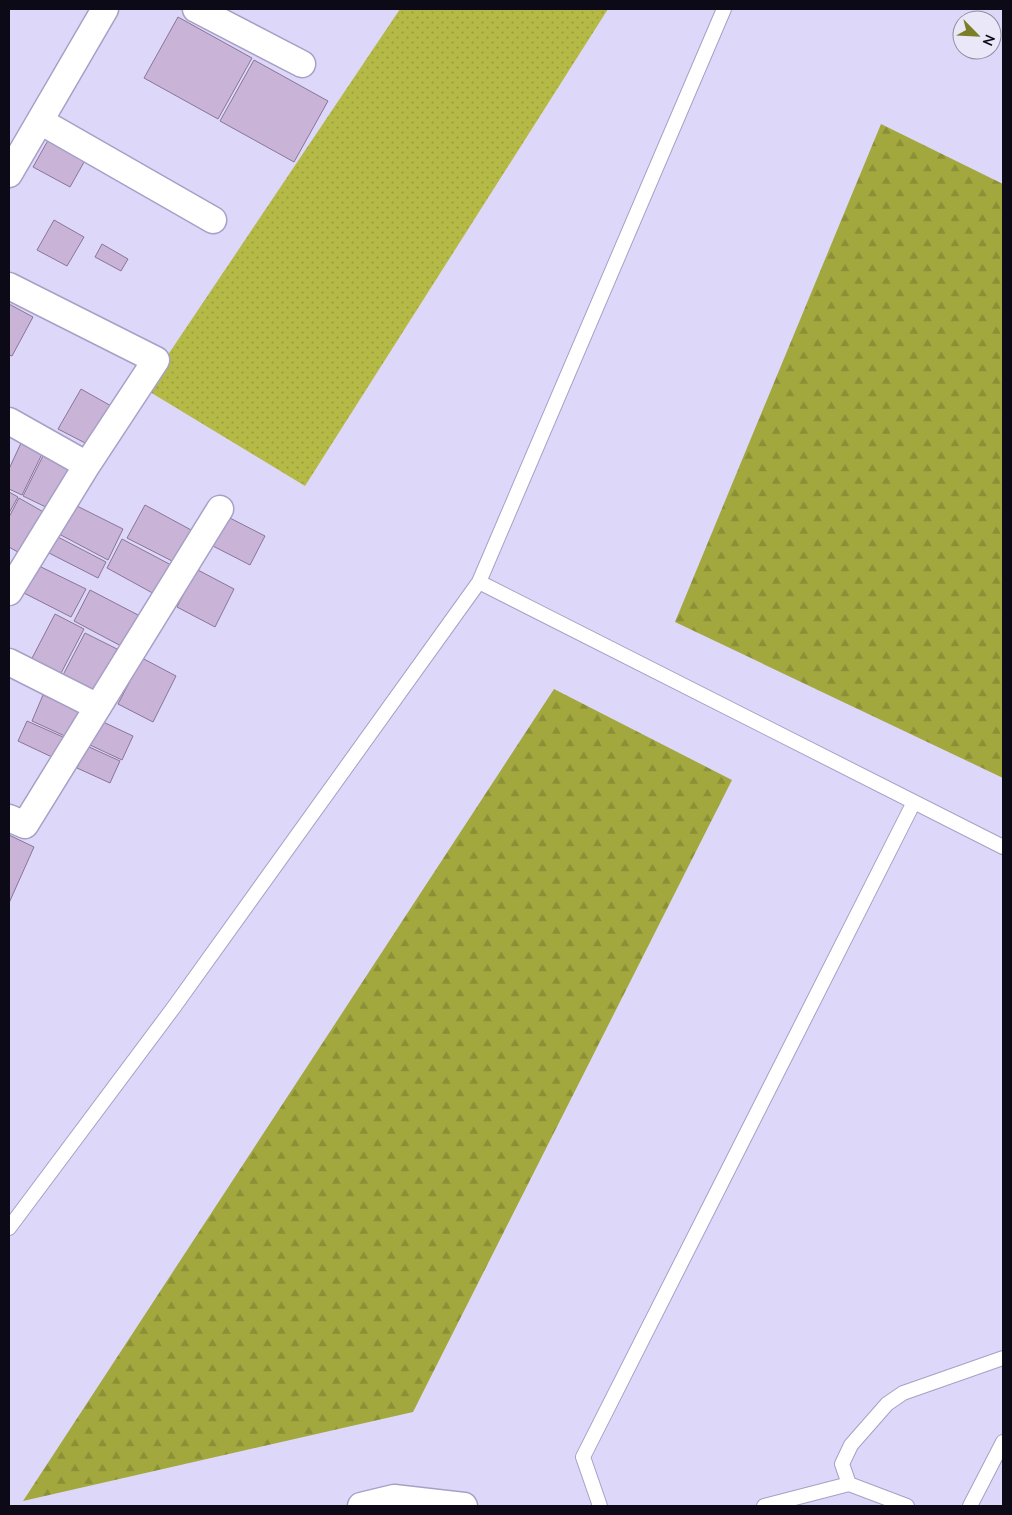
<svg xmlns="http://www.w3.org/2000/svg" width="1012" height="1515" font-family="'Nunito Sans',sans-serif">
<defs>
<pattern id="grass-dots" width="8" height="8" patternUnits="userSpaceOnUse" patternTransform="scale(1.25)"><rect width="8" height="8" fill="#b5ba46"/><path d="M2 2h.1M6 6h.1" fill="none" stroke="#9a9f3d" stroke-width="1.8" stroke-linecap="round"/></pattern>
<pattern id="forest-firs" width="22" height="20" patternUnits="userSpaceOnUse" patternTransform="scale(1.25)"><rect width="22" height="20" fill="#a3a83e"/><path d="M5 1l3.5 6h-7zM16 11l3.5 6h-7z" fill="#8b8f36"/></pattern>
</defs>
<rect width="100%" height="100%" fill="#ddd8f9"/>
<path fill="url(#grass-dots)" d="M400,9h208l-303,477 -160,-97z"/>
<path fill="url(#forest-firs)" d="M881,124l122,60v594l-328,-156z
M554,689l178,91 -319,632 -390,89z"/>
<path fill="#c9b3d7" stroke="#897596" d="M178,17l74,41 -34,61 -74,-41z
M254,60l74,41 -34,61 -74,-41z
M51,135l37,20 -18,32 -37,-20z
M54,220l30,17 -17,29 -30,-16z
M102,244l26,15 -7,12 -26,-14z
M9,304l24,13 -21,39 -3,-1z
M81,389l32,18 -22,39 -33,-17z
M21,443l21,11 -20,41 -13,-6v-20z
M44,454l29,15 -21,41 -29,-14z
M9,492l9,5 -9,16z
M19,498l28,16 -24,41 -14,-8v-30z
M75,505l48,24 -15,31 -49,-26z
M145,505l48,26 -17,32 -49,-25z
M228,517l37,19 -15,29 -37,-19z
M58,537l48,25 -8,16 -49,-25z
M122,539l51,27 -15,30 -51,-28z
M39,566l47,23 -15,28 -47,-24z
M196,569l38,20 -19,38 -38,-20z
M90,590l50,26 -17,31 -49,-26z
M55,614l29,15 -25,48 -29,-15z
M85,633l32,16 -21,42 -33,-16z
M142,658l34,18 -23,46 -35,-18z
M43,695l36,16 -12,26 -35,-16z
M27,721l36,16 -9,21 -36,-17z
M101,721l32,15 -11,24 -32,-15z
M87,746l33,15 -10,22 -33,-15z
M9,835l25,12 -25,56z"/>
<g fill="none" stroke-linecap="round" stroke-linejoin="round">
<defs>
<path id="service" d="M479,582l524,265
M9,1228l165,-221 305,-425 245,-573
M849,1484l-7,-20 9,-19 36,-41 16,-11 100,-35
M600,1506l-17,-49 331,-655
M764,1506l85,-22 58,22
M970,1506l33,-64"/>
<path id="minor" d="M196,9l106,55
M40,121l173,99
M9,174l96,-165
M9,286l147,74 -69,105 -78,127
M9,421l78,44
M9,662l89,45
M9,818l16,7 195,-316
M361,1506l33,-8 70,8"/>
</defs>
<use href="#service" stroke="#a6a0c6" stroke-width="16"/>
<use href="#minor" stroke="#a6a0c6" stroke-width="29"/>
<use href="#service" stroke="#fff" stroke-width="14"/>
<use href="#minor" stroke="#fff" stroke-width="26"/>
</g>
<rect width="1012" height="1515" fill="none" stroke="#0c0a17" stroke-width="20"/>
<g transform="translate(977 35) rotate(114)"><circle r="24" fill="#eae8f8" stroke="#918f9e"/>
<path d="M0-4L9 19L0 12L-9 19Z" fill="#7a7e27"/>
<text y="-8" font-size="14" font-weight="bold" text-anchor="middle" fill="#0c0a17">N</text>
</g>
</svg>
